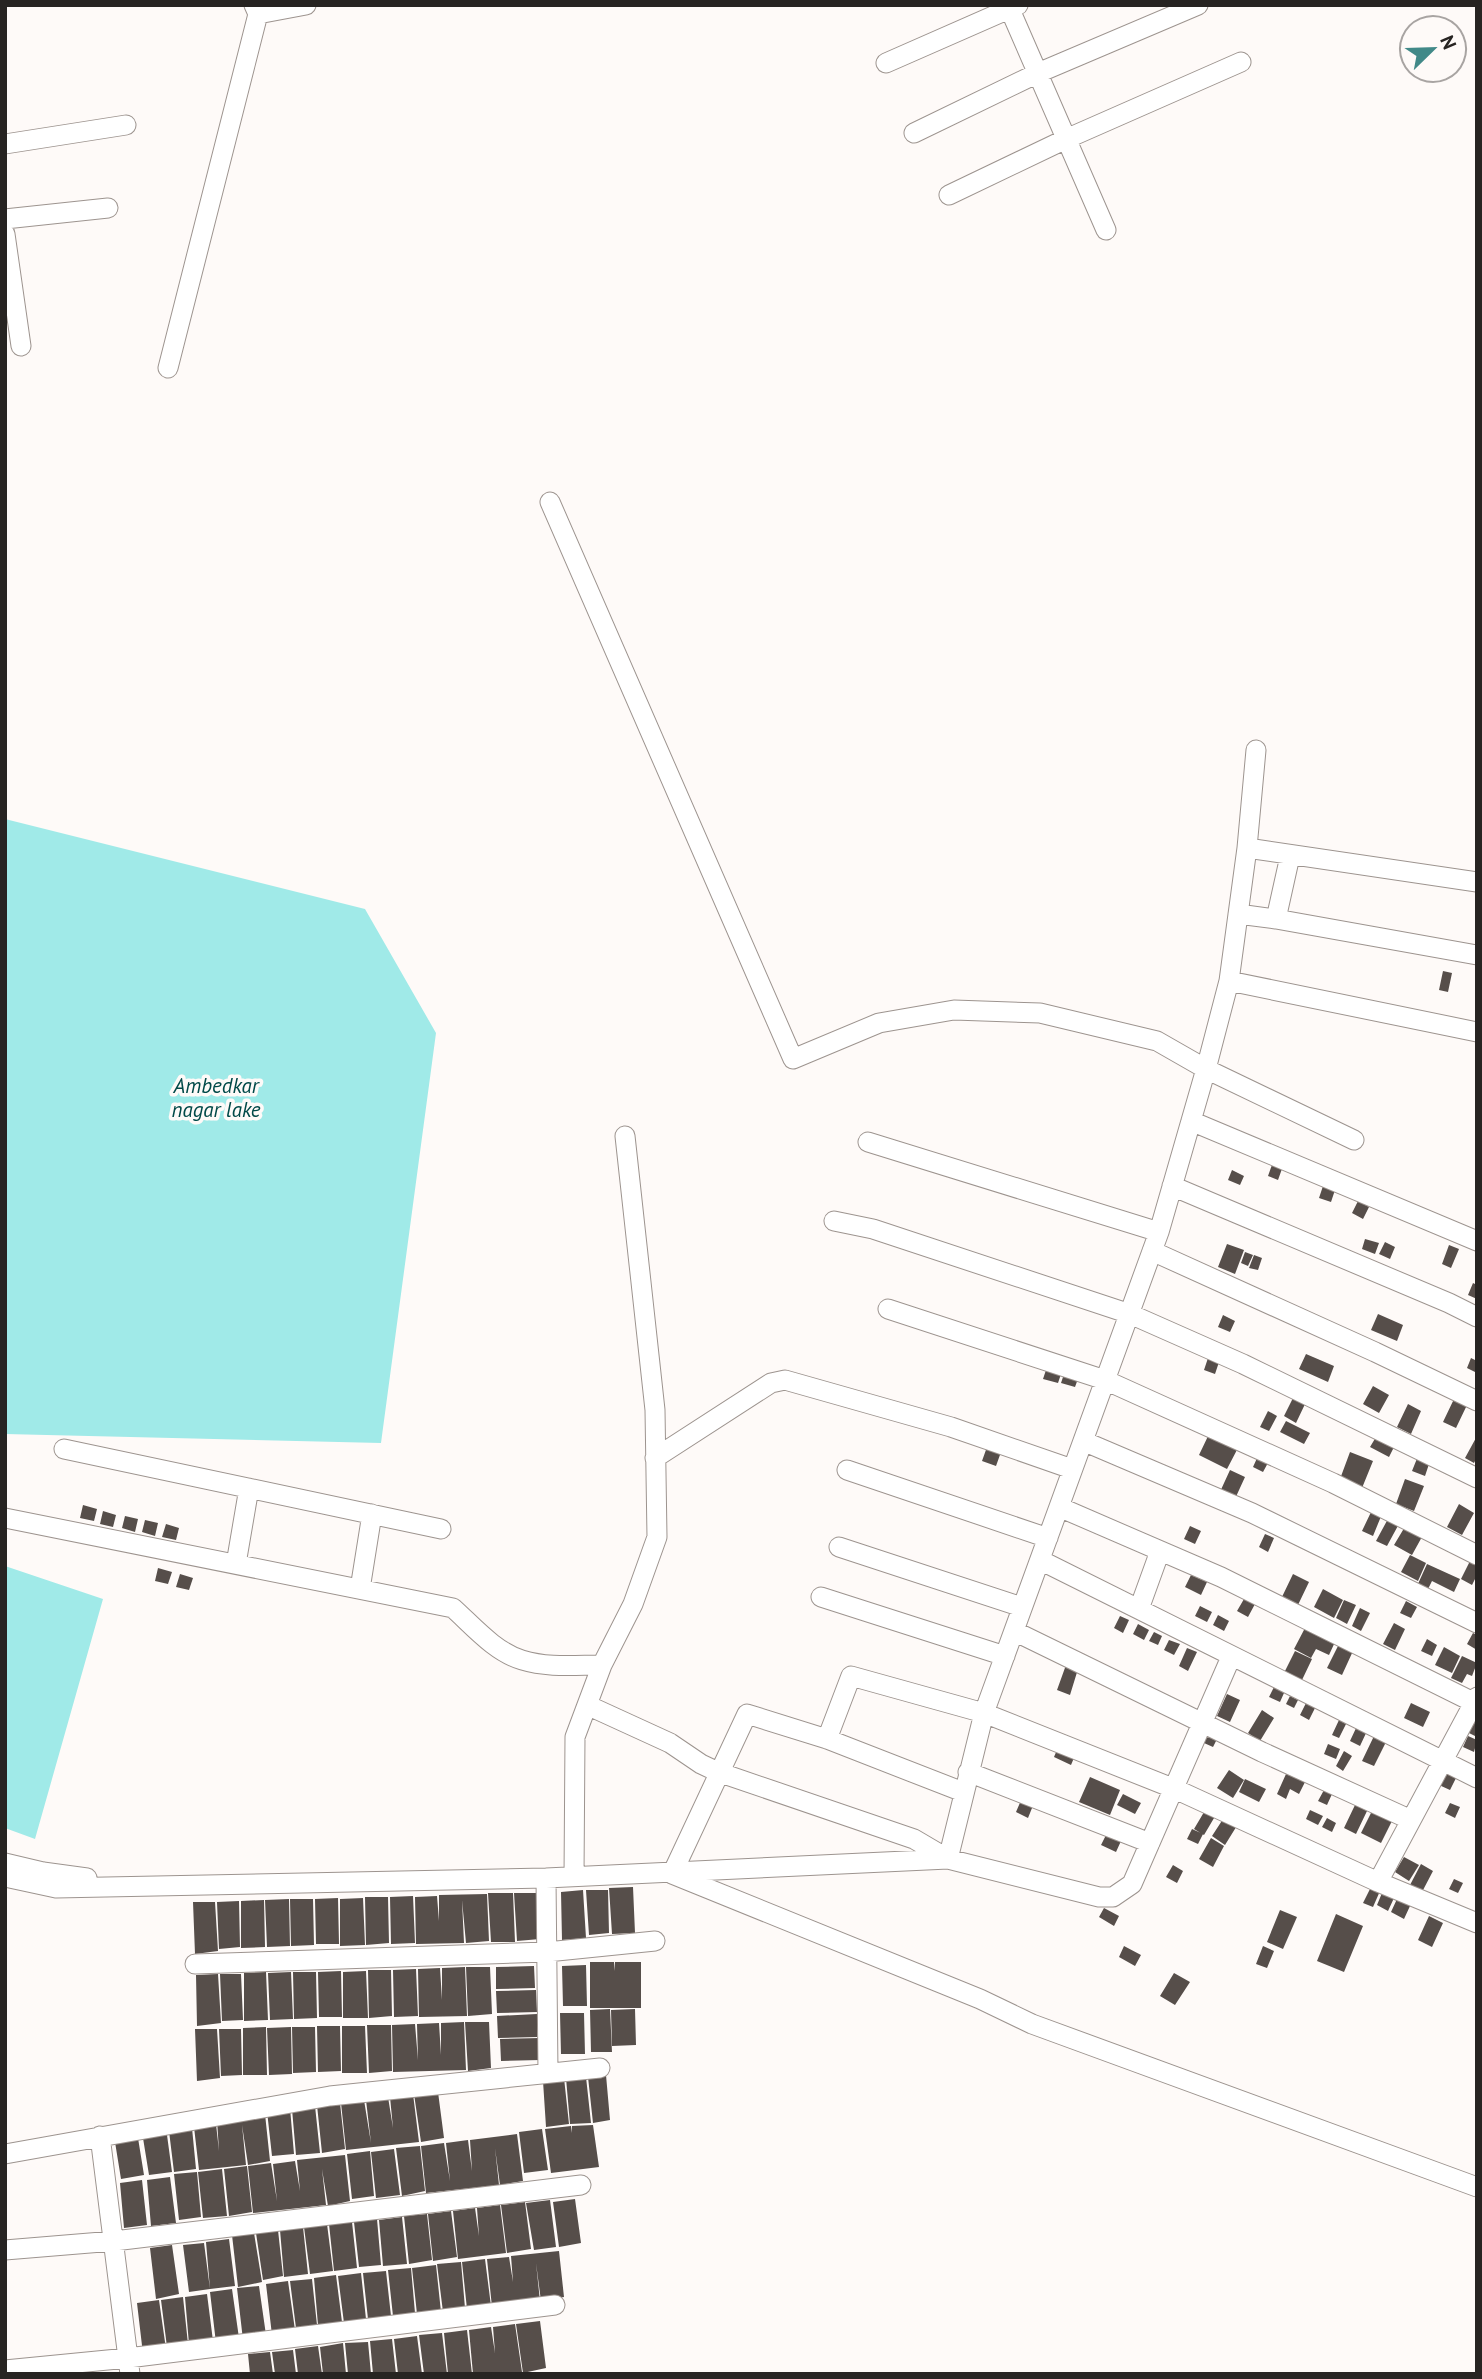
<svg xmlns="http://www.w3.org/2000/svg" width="1482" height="2379" font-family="'PT Sans',sans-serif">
<rect width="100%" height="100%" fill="#fefaf8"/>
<path fill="#a0eae8" d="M5,819l360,90 71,124 -55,410 -376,-9z
M5,1566l98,33 -68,240 -30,-11z"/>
<path fill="#564e4a" d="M1443,971l9,2 -4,19 -9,-2z
M1273,1162l10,4 -5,14 -10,-4z
M1232,1170l12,6 -4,9 -12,-5z
M1323,1186l12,4 -4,12 -12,-4z
M1358,1201l11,6 -6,12 -11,-6z
M1365,1239l14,4 -4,11 -13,-5z
M1385,1242l10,5 -5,12 -11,-5z
M1227,1244l17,6 -9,24 -17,-7z
M1449,1245l10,4 -8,19 -9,-4z
M1245,1252l8,3 -5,11 -7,-3z
M1254,1255l8,3 -4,12 -9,-2z
M1473,1283l4,2v14l-9,-4z
M1378,1314l25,11 -6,16 -26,-11z
M1223,1315l12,6 -5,11 -12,-5z
M1306,1354l28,12 -6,16 -29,-13z
M1208,1358l11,4 -4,12 -11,-4z
M1471,1358l6,3v12l-10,-5z
M1047,1367l15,4 -4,12 -15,-4z
M1065,1371l14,5 -4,11 -14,-4z
M1373,1386l16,9 -10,18 -16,-9z
M1294,1396l12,6 -10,21 -12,-7z
M1454,1399l13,6 -11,23 -13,-6z
M1408,1404l13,7 -10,23 -14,-7z
M1268,1411l9,5 -8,15 -9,-4z
M1286,1421l24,12 -6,11 -24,-12z
M1210,1432l29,14 -12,23 -28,-14z
M1477,1436v21l-3,6 -9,-5z
M1376,1437l18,10 -5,10 -19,-10z
M987,1447l14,5 -5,14 -14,-5z
M1350,1452l23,9 -11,27 -22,-9z
M1258,1456l11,5 -6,11 -10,-5z
M1418,1456l12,5 -5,15 -13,-5z
M1230,1470l15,7 -11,24 -15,-7z
M1405,1479l19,7 -10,25 -18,-7z
M1459,1504l15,9 -12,22 -15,-8z
M83,1505l14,4 -3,12 -14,-3z
M1372,1510l10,4 -9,22 -11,-5z
M103,1511l13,4 -3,12 -13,-3z
M125,1516l13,3 -3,13 -13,-4z
M1389,1517l11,5 -13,24 -11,-5z
M145,1520l13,3 -3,13 -13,-4z
M166,1524l13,4 -3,12 -14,-3z
M1406,1525l17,10 -11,20 -18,-10z
M1190,1526l11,5 -6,13 -11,-5z
M1265,1534l9,4 -6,14 -9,-5z
M1410,1555l16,8 -8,18 -17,-9z
M1472,1557l5,3v15l-5,10 -11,-6z
M1427,1564l33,15 -6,13 -22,-11 -5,10 -10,-5z
M158,1568l14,4 -4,12 -13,-3z
M180,1574l13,4 -4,12 -13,-3z
M1293,1574l16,8 -12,25 -16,-8z
M1191,1575l16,7 -6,13 -16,-8z
M1323,1589l20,11 -9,18 -20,-11z
M1244,1599l11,5 -7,13 -11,-6z
M1344,1600l12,5 -9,19 -11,-6z
M1406,1601l11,6 -6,11 -11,-5z
M1200,1606l12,6 -5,10 -12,-6z
M1360,1608l10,5 -9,18 -9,-5z
M1218,1615l11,6 -5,10 -11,-6z
M1120,1616l9,4 -6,13 -9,-5z
M1394,1623l11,6 -10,21 -12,-6z
M1138,1624l11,6 -5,10 -11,-6z
M1305,1628l30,14 -6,13 -13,-6 -5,9 -17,-9z
M1154,1632l8,4 -4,9 -9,-4z
M1473,1633l4,2v15l-10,-6z
M1427,1639l10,6 -5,11 -11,-5z
M1169,1640l11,4 -6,11 -10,-5z
M1339,1644l14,7 -11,24 -15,-7z
M1444,1647l16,9 -8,17 -17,-8z
M1187,1648l10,4 -9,19 -9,-5z
M1295,1651l17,8 -10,21 -17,-9z
M1462,1656l15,7 -5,13 -5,-2 -5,9 -11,-5z
M1066,1665l12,4 -8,26 -13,-5z
M1274,1687l10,6 -4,9 -11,-5z
M1227,1694l13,6 -10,22 -13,-6z
M1290,1696l8,4 -4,8 -8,-4z
M1306,1703l9,5 -6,12 -9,-5z
M1411,1703l19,9 -7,15 -19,-9z
M1262,1710l12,8 -14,23 -12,-8z
M1477,1717v20l-8,-4z
M1339,1720l7,4 -7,14 -7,-3z
M1357,1726l10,5 -7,15 -10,-5z
M1209,1733l9,4 -5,10 -9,-4z
M1374,1736l12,6 -12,24 -12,-5z
M1468,1736l9,4 -3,12 -11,-5z
M1328,1744l12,5 -4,10 -12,-5z
M1059,1745l17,8 -5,12 -17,-8z
M1344,1751l8,5 -9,15 -7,-5z
M1229,1770l15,10 -11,18 -16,-10z
M1445,1773l11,5 -6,12 -11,-5z
M1286,1774l19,8 -6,12 -9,-5 -4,10 -9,-5z
M1090,1777l30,13 -10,25 -31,-13z
M1245,1779l21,10 -7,13 -20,-10z
M1324,1790l8,4 -5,11 -9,-4z
M1123,1794l18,9 -6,11 -18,-9z
M1022,1798l12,5 -6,15 -12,-6z
M1450,1803l10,4 -5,11 -10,-5z
M1355,1805l12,6 -11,23 -12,-6z
M1207,1807l10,6 -13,22 -10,-6z
M1310,1810l13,6 -5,9 -12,-6z
M1372,1811l20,10 -11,22 -20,-10z
M1225,1816l13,8 -13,21 -13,-9z
M1327,1818l9,5 -4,9 -10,-5z
M1192,1829l11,5 -5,10 -11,-5z
M1106,1835l15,6 -5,11 -15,-7z
M1211,1838l13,8 -11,21 -14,-8z
M1404,1857l15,8 -10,16 -14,-9z
M1421,1864l12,7 -11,21 -12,-7z
M1173,1865l10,6 -6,12 -11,-6z
M1454,1879l9,4 -5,10 -9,-4z
M633,1887l2,46 -23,1 -3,-46z
M1371,1887l9,4 -7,16 -10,-4z
M583,1890l3,48 -24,2 -1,-48z
M586,1890h22l1,43 -20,2z
M488,1893h25l2,49h-24z
M514,1893h24l2,46 -23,2z
M1382,1893l12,5 -6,13 -11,-6z
M487,1894l2,47 -23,2 -4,-43 2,43 -48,1 -1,-47 22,-1 2,25v-26z
M413,1896l2,47 -24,1 -1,-47z
M365,1897h23l1,46 -23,2z
M338,1898l1,46h-23l-1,-45z
M363,1898l2,47 -25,1v-47z
M289,1899l1,47 -23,1 -2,-47z
M290,1899h23l1,46 -23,1z
M1397,1899l13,7 -6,13 -13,-7z
M264,1900l1,47 -24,1v-47z
M239,1901l1,46 -21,2 -2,-47z
M193,1902h22l3,49 -23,3z
M1104,1908l15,8 -5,10 -15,-9z
M1280,1910l17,7 -14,32 -16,-7z
M1336,1914l27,12 -19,46 -27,-11z
M1429,1916l14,7 -11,24 -14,-7z
M1124,1946l17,9 -6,11 -16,-9z
M1263,1946l11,5 -7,17 -11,-4z
M590,1962h24v9l1,-9h26v46h-51z
M586,1965l1,41h-24l-1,-40z
M534,1966l1,22 -39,1v-22z
M465,1967l2,49 -48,1 -1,-48 22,-1 2,32v-32z
M466,1967h24l2,47 -24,2z
M416,1969l2,47 -24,1 -1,-47z
M368,1970h23l1,46 -23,2z
M341,1971l1,46h-23l-1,-45z
M366,1971l2,47h-25v-46z
M266,1972l2,48 -24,1v-48z
M291,1972l2,47 -23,1 -2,-47z
M293,1972h23l1,46 -23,1z
M1174,1973l16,9 -15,23 -15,-9z
M218,1974l3,49 -24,3 -1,-51z
M220,1974h21l2,46 -21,1z
M536,1990l1,22 -40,1 -1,-22z
M610,2009l2,43h-21l-1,-42z
M635,2009l1,36 -24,1 -1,-36z
M560,2013h24l1,41h-24z
M537,2014v23l-39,1 -1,-22z
M464,2022l2,48 -73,2 -1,-47 23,-1 3,36 -1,-36 22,-1 2,32v-32z
M465,2022h24l2,46 -23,3z
M367,2025h24l1,46 -23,2z
M317,2026h23l1,45 -23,1z
M342,2026h23l2,47h-25z
M266,2027l1,48h-24v-47z
M291,2027l1,47 -23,1 -2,-47z
M292,2027h23l1,45 -23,1z
M195,2029h22l3,49 -23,3z
M219,2029h22l1,46 -21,1z
M540,2038v22l-39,1 -1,-22z
M606,2075l4,45 -17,3 -5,-46z
M586,2077l5,46 -21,1 -4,-46z
M564,2078l5,46 -23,3 -3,-46z
M438,2092l6,46 -23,4 -7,-48z
M413,2094l6,48 -73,8 -5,-47 23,-3 7,43 -5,-43 22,-3 5,31 -3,-31z
M340,2103l5,46 -23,4 -5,-48z
M315,2106l5,47 -24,2 -4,-46z
M290,2108l4,46 -22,2 -5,-45z
M265,2114l5,47 -22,4 -6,-40 4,40 -47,5 -5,-43 22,-3 3,27 -2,-31z
M593,2125l6,42 -48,6 -6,-44 26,-3 1,7v-7z
M192,2128l4,41 -22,3 -5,-41z
M542,2129l6,41 -24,3 -5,-41z
M517,2134l6,47 -23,4 -5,-37 4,37 -73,8 -5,-47 23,-3 6,38 -4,-38 22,-3 4,31 -2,-31z
M167,2135l5,37 -23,3 -6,-37z
M138,2138l6,37 -23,4 -6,-37z
M420,2146l5,45 -23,5 -6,-48z
M394,2149l6,46 -24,3 -5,-46z
M370,2151l4,45 -22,3 -5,-45z
M345,2155l5,46 -22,5 -6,-37 4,36 -73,8 -5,-47 23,-3 6,38 -4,-37 22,-3 5,30 -3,-31z
M247,2166l5,46 -23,4 -5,-47z
M222,2169l5,47 -24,2 -5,-46z
M197,2172l4,45 -22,3 -5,-46z
M170,2177l6,46 -25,3 -4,-46z
M142,2180l5,45 -23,3 -4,-45z
M575,2199l6,44 -22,4 -6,-45z
M550,2200l6,47 -22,3 -8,-47z
M525,2202l6,47 -24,4 -6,-48z
M500,2205l6,48 -48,6 -5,-48 22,-3 4,28 -2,-28z
M451,2211l6,46 -24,4 -5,-47z
M427,2214l5,46 -23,4 -5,-48z
M402,2217l5,47 -24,2 -4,-46z
M377,2219l4,46 -22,2 -5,-45z
M352,2222l5,46 -23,3 -5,-47z
M327,2224l6,47 -23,3 -6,-47z
M303,2227l5,47 -24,3 -4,-47z
M278,2230l5,46 -20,4 -7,-47z
M254,2233l8,49 -24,5 -6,-52z
M229,2239l6,47 -25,3 -4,-47z
M204,2243l6,46 -21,3 -6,-47z
M172,2245l7,49 -23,5 -6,-51z
M559,2251l5,46 -23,4 -5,-38 4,38 -48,6 -5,-48 22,-2 4,25 -2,-26z
M485,2259l6,47 -24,3 -5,-47z
M461,2262l4,46 -22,4 -6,-48z
M436,2265l5,47 -24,2 -5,-46z
M411,2268l4,45 -22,3 -5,-46z
M386,2271l5,45 -23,3 -5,-46z
M361,2273l5,46 -22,4 -6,-47z
M336,2275l6,47 -24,3 -4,-47z
M312,2279l5,46 -21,3 -6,-47z
M288,2281l7,49 -23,5 -6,-51z
M259,2286l7,49 -23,5 -6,-52z
M232,2289l7,49 -23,5 -6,-51z
M207,2294l6,47 -24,3 -4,-47z
M183,2297l5,47 -21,3 -6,-47z
M159,2300l7,49 -23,5 -6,-51z
M540,2321l6,47 -23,5 -7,-49z
M515,2324l7,48 -49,2 -4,-44 22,-3 4,26 -2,-26z
M467,2330l5,44h-24l-4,-41z
M442,2333l5,41h-23l-5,-39z
M417,2336l5,38h-24l-4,-35z
M392,2339l4,35h-23l-3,-33z
M368,2342l3,32h-23l-3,-31z
M343,2343l3,31h-23l-3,-27z
M318,2346l4,28h-24l-3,-25z
M293,2350l3,24h-21l-3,-22z
M270,2352l3,22h-23l-2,-20z"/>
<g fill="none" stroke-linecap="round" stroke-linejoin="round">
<defs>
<path id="street" d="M254,5l4,9 48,-9
M1008,5l98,225
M886,63l132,-58
M914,133l124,-60 160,-68
M5,144l121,-19
M949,195l117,-56 175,-77
M5,219l103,-11
M5,234l16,112
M168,368l90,-354
M550,502l243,557 86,-36 75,-13 86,3 117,28 49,28 148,71
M1247,848l230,34
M1238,914l38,5 14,-63
M1276,919l201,36
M1229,981l248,51
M1191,1121l286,120
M868,1142l291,90
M1172,1186l277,117 28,14
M834,1221l39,8 257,85 113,50 234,114
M1152,1251l223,101 102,49
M888,1309l217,71 228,103 144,72
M1083,1441l169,72 225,110
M64,1449l377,80
M655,1458l116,-75 14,-3 166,47 121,42
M847,1470l201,68
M1059,1507l162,70 256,127
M5,1518l448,90c20,18 42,44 69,52 26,8 53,5 80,5l-27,72 -1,140
M839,1547l183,60
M1040,1560l437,218
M236,1564l13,-76
M360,1589l12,-75
M821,1597l184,59
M1139,1609l21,-58
M1014,1631l248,121 149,68
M602,1665l31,-61 24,-67 -2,-127 -30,-274
M587,1705l83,38 31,21 17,8 196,67 34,20 36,-146 175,-481 47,-163 23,-88 18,-133 9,-98
M827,1739l24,-63 133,37 191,76 203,93 99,41
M968,1772l182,71
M963,1792l-136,-53 -80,-25 -75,160 308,125 52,25 445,163
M5,1863l38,9 44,6
M5,1877l51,11 490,-10 402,-19 151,38h14l19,-13 99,-227
M546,1878l2,195
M1378,1882l99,-185
M195,1964l352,-12 108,-11
M100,2136l30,238
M5,2154l325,-58 270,-28
M5,2250l109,-9 467,-56
M5,2370l123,-12 427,-53"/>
</defs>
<use href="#street" stroke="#9d948f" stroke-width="21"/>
<use href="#street" stroke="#fff" stroke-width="19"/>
</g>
<g text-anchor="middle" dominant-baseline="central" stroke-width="7" stroke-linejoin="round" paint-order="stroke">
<g font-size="21" font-style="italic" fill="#014948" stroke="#fefaf8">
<text x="216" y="1085">Ambedkar<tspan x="216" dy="24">nagar lake</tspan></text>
</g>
</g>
<rect width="1482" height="2379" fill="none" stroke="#272422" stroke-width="14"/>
<g transform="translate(1433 49) rotate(67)"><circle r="33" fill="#fefaf8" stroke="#a8a4a2" stroke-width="2"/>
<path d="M0-5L12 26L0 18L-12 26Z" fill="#418988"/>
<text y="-10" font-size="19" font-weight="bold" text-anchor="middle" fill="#272422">N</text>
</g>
</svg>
